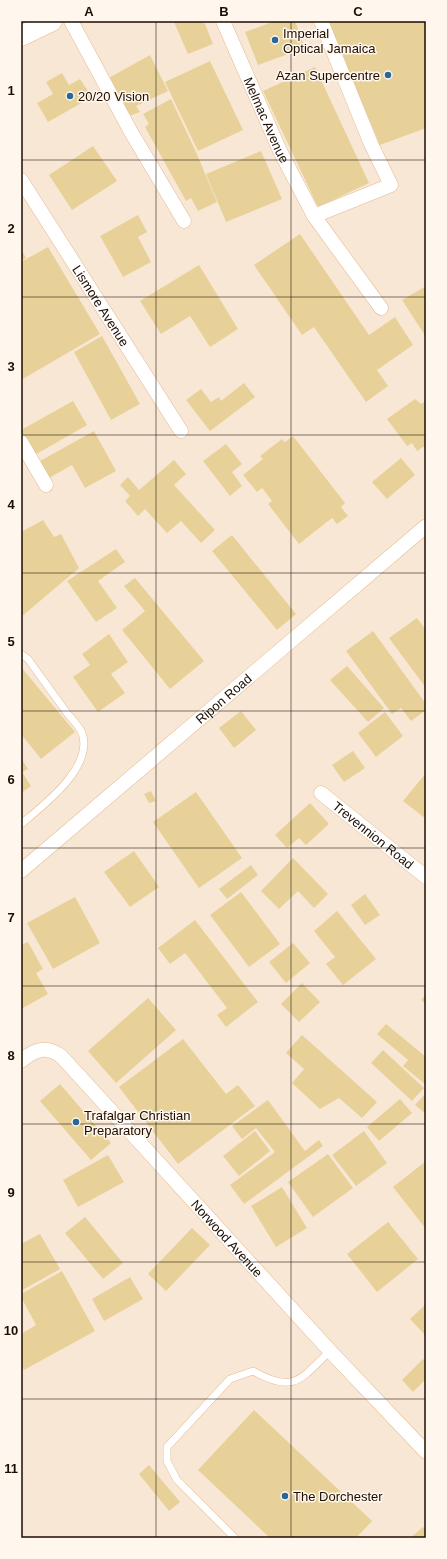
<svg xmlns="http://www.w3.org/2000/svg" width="447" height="1559" font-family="Arial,sans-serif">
<rect width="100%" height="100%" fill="#f9e7d5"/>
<path fill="#e7d199" d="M176,21h24l5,3 8,20 -25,10 -14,-32z
M275,21h20l10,27 -47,17 -13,-33z
M327,21h99v107l-46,17z
M150,55l18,36 -32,15 4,6 -14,5 -19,-38z
M210,61l33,69 -45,21 -33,-69z
M315,67l54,116 -51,24 -55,-116z
M62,73l7,12 11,-6 12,18 -44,25 -11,-19 16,-9 -7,-12z
M171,99l25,53 21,50 -19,9 -7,-13 -5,3 -41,-74 4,-3 -6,-10z
M93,146l24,35 -45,29 -23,-35z
M261,151l21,48 -56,23 -20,-48z
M138,215l9,17 -9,5 13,25 -28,15 -23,-41z
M300,234l69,101 26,-18 18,28 -36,25 11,16 -22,16 -52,-75 -12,8 -48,-70z
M48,247l52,87 -79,46v-118z
M21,249l5,9 -5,3z
M199,265l39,64 -28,18 -20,-31 -29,18 -21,-33z
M426,286v51l-24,-37z
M102,336l38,68 -29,16 -37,-68z
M244,383l11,14 -45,34 -24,-31 15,-11 10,13 8,-5 2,4z
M415,399l6,5 5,-3v44l-9,6 -5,-8 -5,3 -20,-27z
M73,401l14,24 -54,31 -12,-21v-5z
M94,431l22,40 -31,17 -13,-23 -23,13 -9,-17z
M293,436l52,67 -4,4 7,9 -11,8 -5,-6 -33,26 -31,-40 4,-3 -10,-13 -5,4 -14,-17 20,-16 -3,-3 22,-17 3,3z
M226,444l16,20 -10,8 10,14 -12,10 -27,-35z
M401,458l14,17 -28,24 -15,-17z
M174,460l12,14 -12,11 41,45 -14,13 -20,-22 -14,12 -22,-24 -7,7 -13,-15 5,-5 -10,-11 8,-8 11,13z
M43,520l11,17 7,-3 18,34 -58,49v-85z
M232,535l64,79 -19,16 -65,-79z
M116,549l9,13 -27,19 19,27 -21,14 -29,-41z
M135,578l69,83 -34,28 -48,-59 23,-19 -21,-25z
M417,618l9,12v58l-37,-50z
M373,631l53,73v6l-15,11 -10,-13 -9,6 -46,-63z
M109,634l19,28 -17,12 14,19 -27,19 -25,-35 17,-12 -8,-11z
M347,666l37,42 -16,14 -38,-42z
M21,667l54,65 -34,27 -20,-25z
M241,711l15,19 -22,18 -15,-20z
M385,712l18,24 -27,21 -18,-24z
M353,751l12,17 -21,14 -12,-17z
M21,758l7,11 -6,3 9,14 -10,7z
M426,773v46l-23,-18z
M151,791l5,10 -7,2 -5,-9z
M196,792l46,66 -43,30 -46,-66z
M310,803l19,21 -23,21 -7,-7 -12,10 -12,-13z
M134,851l25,36 -29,20 -26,-35z
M293,858l35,36 -14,14 -16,-17 -19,18 -18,-18z
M251,865l7,10 -31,24 -8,-10z
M241,892l39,52 -31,23 -39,-52z
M365,894l15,21 -15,10 -14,-20z
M75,897l25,46 -47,26 -26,-46z
M337,911l39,48 -33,26 -17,-21 9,-7 -21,-26z
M195,920l63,82 -32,25 -9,-12 10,-7 -42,-55 -15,11 -12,-16z
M28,942l15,27 -7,4 12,21 -27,15v-64z
M293,943l17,20 -24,20 -17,-21z
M302,983l18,19 -21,20 -18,-18z
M426,994v10l-5,-4z
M148,998l28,32 -60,53 -28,-32z
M386,1024l40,33v28l-23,-19 5,-6 -31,-26z
M302,1035l75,67 -15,16 -23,-20 -19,11 -28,-26 12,-14 -18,-16z
M183,1039l43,55 12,-9 17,21 -77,58 -59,-77z
M383,1050l41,38 -12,13 -41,-38z
M60,1084l51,59 -20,17 -51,-59z
M425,1094l1,1v19l-11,-9z
M400,1099l12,14 -33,28 -12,-14z
M268,1100l37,51 14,-11 4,6 -79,58 -14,-19 45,-33 -19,-24 -14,11 -10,-13z
M255,1131l15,20 -31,25 -16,-20z
M364,1131l23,32 -31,23 -24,-31z
M328,1154l25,34 -40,29 -25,-35z
M108,1155l16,27 -46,25 -15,-27z
M426,1161v68l-33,-42z
M282,1187l25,41 -31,19 -25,-41z
M85,1217l38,46 -20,16 -38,-46z
M388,1222l30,37 -41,33 -30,-38z
M192,1228l18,17 -44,46 -18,-17z
M40,1234l20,35 -39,22v-47z
M62,1271l33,60 -71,39 -3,-6v-30l15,-9 -15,-28v-3z
M130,1277l13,22 -39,22 -12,-22z
M426,1304v32l-16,-17z
M423,1359l3,3v17l-13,13 -11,-12z
M254,1410l118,111 -16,17h-86l-72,-68z
M149,1465l31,37 -11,9 -30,-37z
M423,1527l3,3v8h-16z"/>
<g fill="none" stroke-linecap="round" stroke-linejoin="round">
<defs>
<path id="service" d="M21,654l7,5c13,18 26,36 39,54 5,6 12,13 15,20 12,34 -38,72 -61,91
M235,1538l-58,-58 -10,-19v-14l63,-68 23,-8c41,23 47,9 77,-20"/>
<g id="minor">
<path d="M71,21l60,111 53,89"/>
<path id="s1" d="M223,21l57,130 34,65 67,92"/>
<path id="s2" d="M21,180l160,251"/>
<path d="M314,216l77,-31 -20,-41 -50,-123"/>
<path d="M21,442l25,43"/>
<path id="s3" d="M321,793l105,84"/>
<path id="s4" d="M21,871l405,-345"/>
<path id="s5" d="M21,1061c14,-12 26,-16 41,-4l268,294 96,101"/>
</g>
<path id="secondary" d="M21,36l31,-15"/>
</defs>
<use href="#service" stroke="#e4ba8d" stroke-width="8"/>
<use href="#minor" stroke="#e4ba8d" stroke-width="15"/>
<use href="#secondary" stroke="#e4ba8d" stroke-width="21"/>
<use href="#service" stroke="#fff" stroke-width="7"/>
<use href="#minor" stroke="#fff" stroke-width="14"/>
<use href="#secondary" stroke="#fff" stroke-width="20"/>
</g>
<path fill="none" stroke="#1c0d00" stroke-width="1" stroke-opacity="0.55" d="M156,21v1517M291,21v1517M21,160h405M21,297h405M21,435h405M21,573h405M21,711h405M21,848h405M21,986h405M21,1124h405M21,1262h405M21,1399h405"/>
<g fill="#28669c" stroke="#fff6ed" stroke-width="1.5">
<circle cx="275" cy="40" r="4"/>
<circle cx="388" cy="75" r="4"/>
<circle cx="70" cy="96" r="4"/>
<circle cx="76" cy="1122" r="4"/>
<circle cx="285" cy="1496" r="4"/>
</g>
<g text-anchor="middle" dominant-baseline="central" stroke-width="3" stroke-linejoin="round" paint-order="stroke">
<g font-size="13" fill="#1c0d00" stroke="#fff6ed" text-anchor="start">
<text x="283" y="33">Imperial<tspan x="283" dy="15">Optical Jamaica</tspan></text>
<text x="380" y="75" text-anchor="end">Azan Supercentre</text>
<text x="78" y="96">20/20 Vision</text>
<text x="84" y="1115">Trafalgar Christian<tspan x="84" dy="15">Preparatory</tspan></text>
<text x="293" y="1496">The Dorchester</text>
</g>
<g font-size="13" fill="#1c0d00" stroke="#fff6ed">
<text stroke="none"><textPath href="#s1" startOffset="108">Melmac Avenue</textPath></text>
<text stroke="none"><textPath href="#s2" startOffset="149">Lismore Avenue</textPath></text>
<text stroke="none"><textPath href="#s4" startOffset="266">Ripon Road</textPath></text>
<text stroke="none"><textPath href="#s3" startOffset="67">Trevennion Road</textPath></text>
<text stroke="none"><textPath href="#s5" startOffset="291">Norwood Avenue</textPath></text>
</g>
</g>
<rect width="447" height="1559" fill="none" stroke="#fff6ed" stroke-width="44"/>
<rect x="22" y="22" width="403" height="1515" fill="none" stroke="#1c0d00" stroke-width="1.5"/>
<g font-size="13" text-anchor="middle" font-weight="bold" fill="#1c0d00">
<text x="89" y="16">A</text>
<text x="224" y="16">B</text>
<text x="358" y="16">C</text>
<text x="11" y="95">1</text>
<text x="11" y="233">2</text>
<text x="11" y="371">3</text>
<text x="11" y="509">4</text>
<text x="11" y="646">5</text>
<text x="11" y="784">6</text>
<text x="11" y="922">7</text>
<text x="11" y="1060">8</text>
<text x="11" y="1197">9</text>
<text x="11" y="1335">10</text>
<text x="11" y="1473">11</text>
</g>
</svg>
